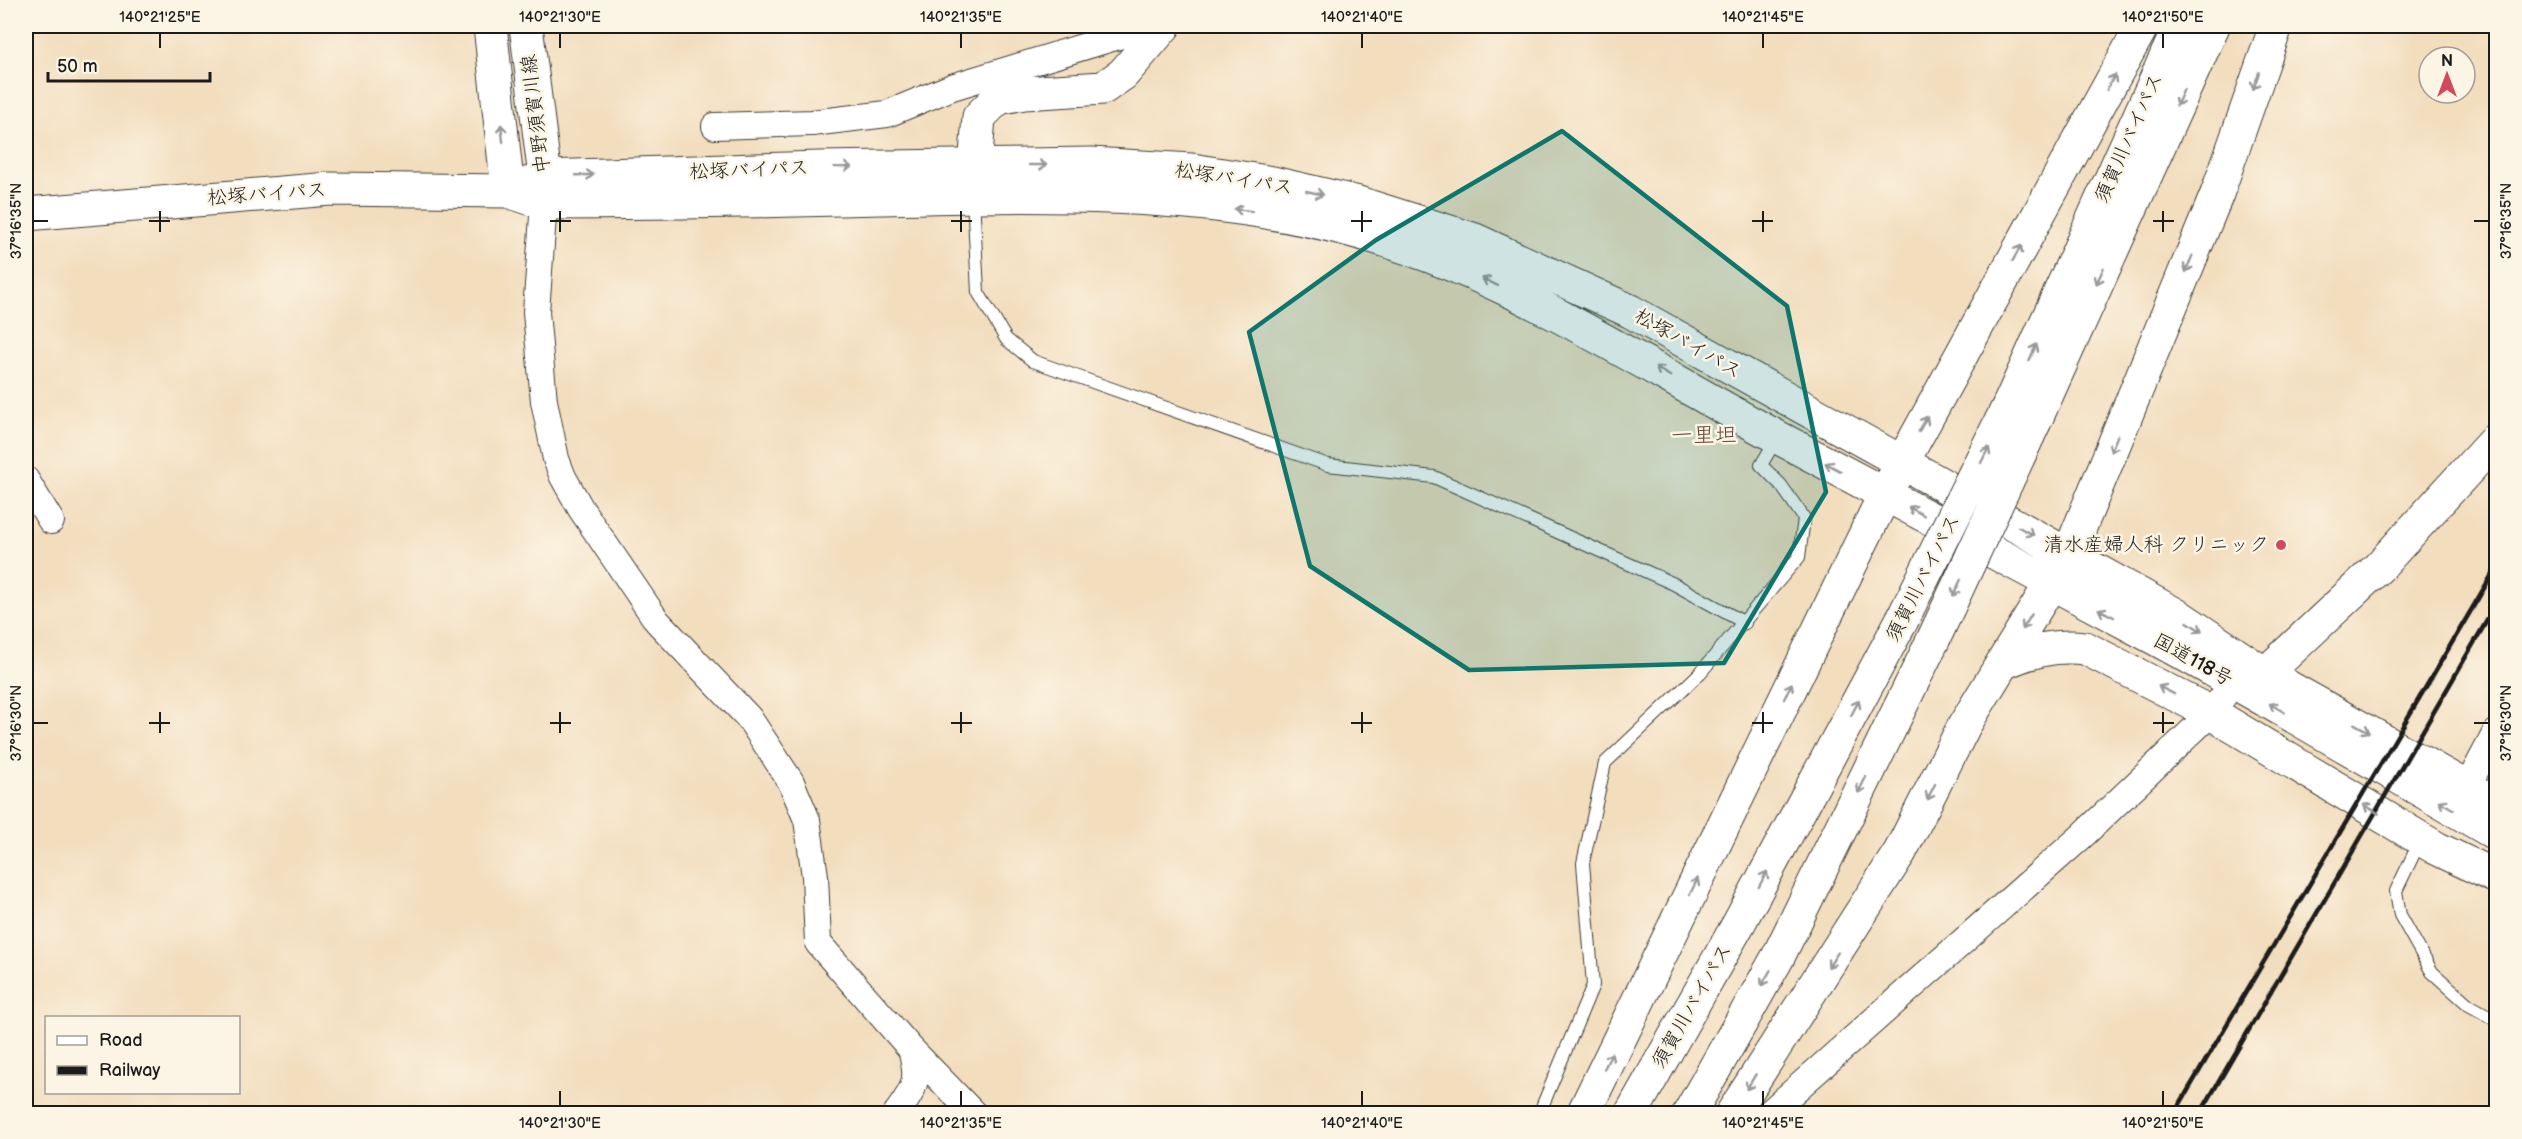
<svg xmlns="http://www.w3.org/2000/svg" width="2522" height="1139" font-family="'Balsamiq Sans','Klee One',sans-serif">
<rect width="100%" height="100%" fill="#fcf5e5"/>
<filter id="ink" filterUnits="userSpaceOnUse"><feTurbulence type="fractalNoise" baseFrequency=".0167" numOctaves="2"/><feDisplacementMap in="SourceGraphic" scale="12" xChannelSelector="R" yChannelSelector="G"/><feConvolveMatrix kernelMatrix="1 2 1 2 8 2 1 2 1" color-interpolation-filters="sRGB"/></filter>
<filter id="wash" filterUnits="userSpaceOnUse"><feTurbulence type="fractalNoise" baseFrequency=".008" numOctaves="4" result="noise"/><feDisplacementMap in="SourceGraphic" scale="24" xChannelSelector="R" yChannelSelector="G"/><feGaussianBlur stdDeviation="1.35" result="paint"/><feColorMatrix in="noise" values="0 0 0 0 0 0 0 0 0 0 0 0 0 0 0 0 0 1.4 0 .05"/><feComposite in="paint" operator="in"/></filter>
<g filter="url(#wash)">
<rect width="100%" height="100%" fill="#f2ddbd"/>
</g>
<g filter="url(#ink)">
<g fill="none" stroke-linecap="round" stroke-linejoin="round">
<defs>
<path id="lane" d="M973,197l5,95 28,47 27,22 295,104 106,12 240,107 71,39
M2420,841l-24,50 4,24 32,57 37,33 27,15
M1539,1114l54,-129 -10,-122 22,-100 95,-90 99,-116 5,-39 -23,-33 -20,-20 16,-27"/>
<path id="street" d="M715,126l97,-3 75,-9 65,-27 199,-61
M544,203l-8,109 8,89 12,58 7,18 18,32 76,112 92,97 42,64 16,38 8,56 3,67 93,106 63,65
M26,480l25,41
M2467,787l29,-55
M896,1114c19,-26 24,-33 15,-65
M1768,1114l314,-278 129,-123 22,-30"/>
<path id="secondary" d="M973,194l6,-77 19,-19 26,-5 79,-5 20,-14 41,-48
M2265,674l114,-107 117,-128"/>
<path id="primary" d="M490,26l18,165
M526,26l19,151 -1,26"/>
<path id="highway" d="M508,191l37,-14 274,-9 272,-4 101,6 81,13 82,19 120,38 155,71 550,306 85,57 231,130
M26,214l304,-25 178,2 36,12c113,0 226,-2 339,-5 152,-4 315,-8 463,31 159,41 294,136 437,211 122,65 243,129 364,194 119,64 233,133 349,200
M2009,405l171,-379
M2035,421l178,-395
M2003,663c27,-12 52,-19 82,-15l126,65 225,135 60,29
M1583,1114l302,-620 257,-468
M1631,1114l108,-191 163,-303
M1689,1114l89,-157 156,-319
M1732,1114l168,-262 64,-126 105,-172 148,-360 59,-168"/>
</defs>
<use href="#lane" stroke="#3c3934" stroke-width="14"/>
<use href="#street" stroke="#3c3934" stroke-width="28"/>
<use href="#secondary" stroke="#3c3934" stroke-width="35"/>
<use href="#primary" stroke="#3c3934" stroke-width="35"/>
<use href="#highway" stroke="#3c3934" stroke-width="35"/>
<use href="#lane" stroke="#fff" stroke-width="12"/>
<use href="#street" stroke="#fff" stroke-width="26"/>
<use href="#secondary" stroke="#fff" stroke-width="33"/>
<use href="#primary" stroke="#fff" stroke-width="33"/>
<use href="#highway" stroke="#fff" stroke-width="33"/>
<path stroke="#1c1c1c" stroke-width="4.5" d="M2174,1114l322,-546
M2200,1114l296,-509"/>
<defs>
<path id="highway-bridge" d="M1902,620l107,-215
M1934,638l101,-217"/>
</defs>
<use href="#highway-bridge" stroke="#3c3934" stroke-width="35" stroke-linecap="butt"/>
<use href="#highway-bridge" stroke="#fff" stroke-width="33"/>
</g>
<defs><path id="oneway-shaft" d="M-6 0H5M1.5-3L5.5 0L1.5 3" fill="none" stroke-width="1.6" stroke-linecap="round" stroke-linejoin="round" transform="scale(1.5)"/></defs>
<g stroke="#999">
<use href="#oneway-shaft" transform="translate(2256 81) rotate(109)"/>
<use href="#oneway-shaft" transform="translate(2111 82) rotate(-61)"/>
<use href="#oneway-shaft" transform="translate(2180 98) rotate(114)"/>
<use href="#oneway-shaft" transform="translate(502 133) rotate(-97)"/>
<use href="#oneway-shaft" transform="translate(1038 165)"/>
<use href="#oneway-shaft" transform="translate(843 167) rotate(-1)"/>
<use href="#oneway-shaft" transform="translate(585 175) rotate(-2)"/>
<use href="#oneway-shaft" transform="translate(1315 193) rotate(13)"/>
<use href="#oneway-shaft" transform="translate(1243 210) rotate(-173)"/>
<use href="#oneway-shaft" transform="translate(2017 253) rotate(-61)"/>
<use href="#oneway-shaft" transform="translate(2189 264) rotate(112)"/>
<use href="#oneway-shaft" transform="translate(2100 276) rotate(114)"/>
<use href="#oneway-shaft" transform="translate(1490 282) rotate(-154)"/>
<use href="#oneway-shaft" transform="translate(2033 352) rotate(-66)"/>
<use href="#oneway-shaft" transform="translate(1663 372) rotate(-150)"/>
<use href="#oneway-shaft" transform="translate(1923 424) rotate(-61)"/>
<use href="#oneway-shaft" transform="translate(2114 444) rotate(112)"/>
<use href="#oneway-shaft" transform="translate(1985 455) rotate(-63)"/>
<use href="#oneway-shaft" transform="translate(1833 467) rotate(-152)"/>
<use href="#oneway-shaft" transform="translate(1916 511) rotate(-151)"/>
<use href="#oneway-shaft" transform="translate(2026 531) rotate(28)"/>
<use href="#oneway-shaft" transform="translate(1957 588) rotate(115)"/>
<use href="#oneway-shaft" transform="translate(2106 613) rotate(-153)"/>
<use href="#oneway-shaft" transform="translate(2027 622) rotate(121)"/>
<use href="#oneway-shaft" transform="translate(2195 627) rotate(33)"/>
<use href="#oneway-shaft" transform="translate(2166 690) rotate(-153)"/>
<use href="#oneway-shaft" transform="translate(1788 691) rotate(-64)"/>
<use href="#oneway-shaft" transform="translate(1855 708) rotate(-62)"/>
<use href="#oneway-shaft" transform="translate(2277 708) rotate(-150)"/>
<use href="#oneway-shaft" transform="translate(2362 728) rotate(29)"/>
<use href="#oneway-shaft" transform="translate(1862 785) rotate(116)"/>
<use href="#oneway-shaft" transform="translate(1931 792) rotate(117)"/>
<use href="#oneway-shaft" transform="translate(2446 805) rotate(-150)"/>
<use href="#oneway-shaft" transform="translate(2371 809) rotate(-149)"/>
<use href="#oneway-shaft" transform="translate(1763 879) rotate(-62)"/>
<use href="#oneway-shaft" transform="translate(1694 886) rotate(-64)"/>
<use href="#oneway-shaft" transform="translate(1833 960) rotate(123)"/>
<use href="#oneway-shaft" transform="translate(1766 978) rotate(120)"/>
<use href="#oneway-shaft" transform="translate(1608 1061) rotate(-64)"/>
<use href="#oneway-shaft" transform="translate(1751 1082) rotate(121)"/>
</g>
</g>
<path fill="#0f766e" fill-opacity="0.2" stroke="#0f766e" stroke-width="4.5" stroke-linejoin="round" d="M1562,131l225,175 39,186 -102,171 -255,7 -159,-104 -61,-234 127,-92z"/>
<path fill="none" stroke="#1c1c1c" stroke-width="2" d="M160,33v15M560,33v15M961,33v15M1362,33v15M1763,33v15M2163,33v15M160,211v21M560,211v21M961,211v21M1362,211v21M1763,211v21M2163,211v21M33,221h15M149,221h21M550,221h21M951,221h21M1351,221h21M1752,221h21M2153,221h21M2474,221h15M160,712v21M560,712v21M961,712v21M1362,712v21M1763,712v21M2163,712v21M33,723h15M149,723h21M550,723h21M951,723h21M1351,723h21M1752,723h21M2153,723h21M2474,723h15M560,1091v15M961,1091v15M1362,1091v15M1763,1091v15M2163,1091v15"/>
<circle fill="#d1495b" stroke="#fcf5e5" stroke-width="2" cx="2281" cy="545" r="6"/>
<g text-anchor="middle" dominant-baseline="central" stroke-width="5" stroke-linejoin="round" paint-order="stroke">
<g font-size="20" fill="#1c1c1c" stroke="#fcf5e5">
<text transform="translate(536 114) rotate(-97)">中野須賀川線</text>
<text transform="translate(2129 138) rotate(-66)">須賀川バイパス</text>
<text transform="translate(749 170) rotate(-2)">松塚バイパス</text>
<text transform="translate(1234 179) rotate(9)">松塚バイパス</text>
<text transform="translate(267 194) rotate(-4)">松塚バイパス</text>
<text transform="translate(1688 344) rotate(30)">松塚バイパス</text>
<text transform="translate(1923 578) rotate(-63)">須賀川バイパス</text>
<text transform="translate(2193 660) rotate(29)">国道118号</text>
<text transform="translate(1692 1006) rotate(-60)">須賀川バイパス</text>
</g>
<g font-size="20" fill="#1c1c1c" stroke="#fcf5e5" text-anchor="end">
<text x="2269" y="545">清水産婦人科 クリニック</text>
</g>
<g font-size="22" fill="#62463a" stroke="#fcf5e5">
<text x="1704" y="435">一里坦</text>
</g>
</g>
<rect width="2522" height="1139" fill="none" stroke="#fcf5e5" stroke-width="66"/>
<rect x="45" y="1016" width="195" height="78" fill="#fcf5e5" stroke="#a29e95" stroke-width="1.5"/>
<rect x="57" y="1036" width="30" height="9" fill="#ffffff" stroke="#a29e95" stroke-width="1.5"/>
<text x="99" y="1046" font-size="18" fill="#1c1c1c">Road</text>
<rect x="57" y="1066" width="30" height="9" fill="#1c1c1c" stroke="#a29e95" stroke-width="1.5"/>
<text x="99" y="1076" font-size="18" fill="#1c1c1c">Railway</text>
<g transform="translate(2447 75)"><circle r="28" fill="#fcf5e5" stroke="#a29e95" stroke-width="1.5"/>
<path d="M0-4.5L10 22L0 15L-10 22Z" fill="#d1495b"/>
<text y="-9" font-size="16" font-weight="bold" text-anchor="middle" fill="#1c1c1c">N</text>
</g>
<path d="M48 72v9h162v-9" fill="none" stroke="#1c1c1c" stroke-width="3"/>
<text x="57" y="72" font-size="18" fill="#1c1c1c" stroke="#fcf5e5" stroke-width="4.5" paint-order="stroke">50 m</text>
<rect x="33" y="33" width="2456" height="1073" fill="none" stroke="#1c1c1c" stroke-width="2"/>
<g font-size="15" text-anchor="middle" fill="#1c1c1c">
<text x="160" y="22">140°21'25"E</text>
<text x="560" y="22">140°21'30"E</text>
<text x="961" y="22">140°21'35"E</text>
<text x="1362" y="22">140°21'40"E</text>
<text x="1763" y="22">140°21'45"E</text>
<text x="2163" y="22">140°21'50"E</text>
<text transform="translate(16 221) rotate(-90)" y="5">37°16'35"N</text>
<text transform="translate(2506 221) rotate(-90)" y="5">37°16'35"N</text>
<text transform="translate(16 723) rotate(-90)" y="5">37°16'30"N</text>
<text transform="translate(2506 723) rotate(-90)" y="5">37°16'30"N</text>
<text x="560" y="1128">140°21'30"E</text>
<text x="961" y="1128">140°21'35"E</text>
<text x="1362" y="1128">140°21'40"E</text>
<text x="1763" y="1128">140°21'45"E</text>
<text x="2163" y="1128">140°21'50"E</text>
</g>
</svg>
